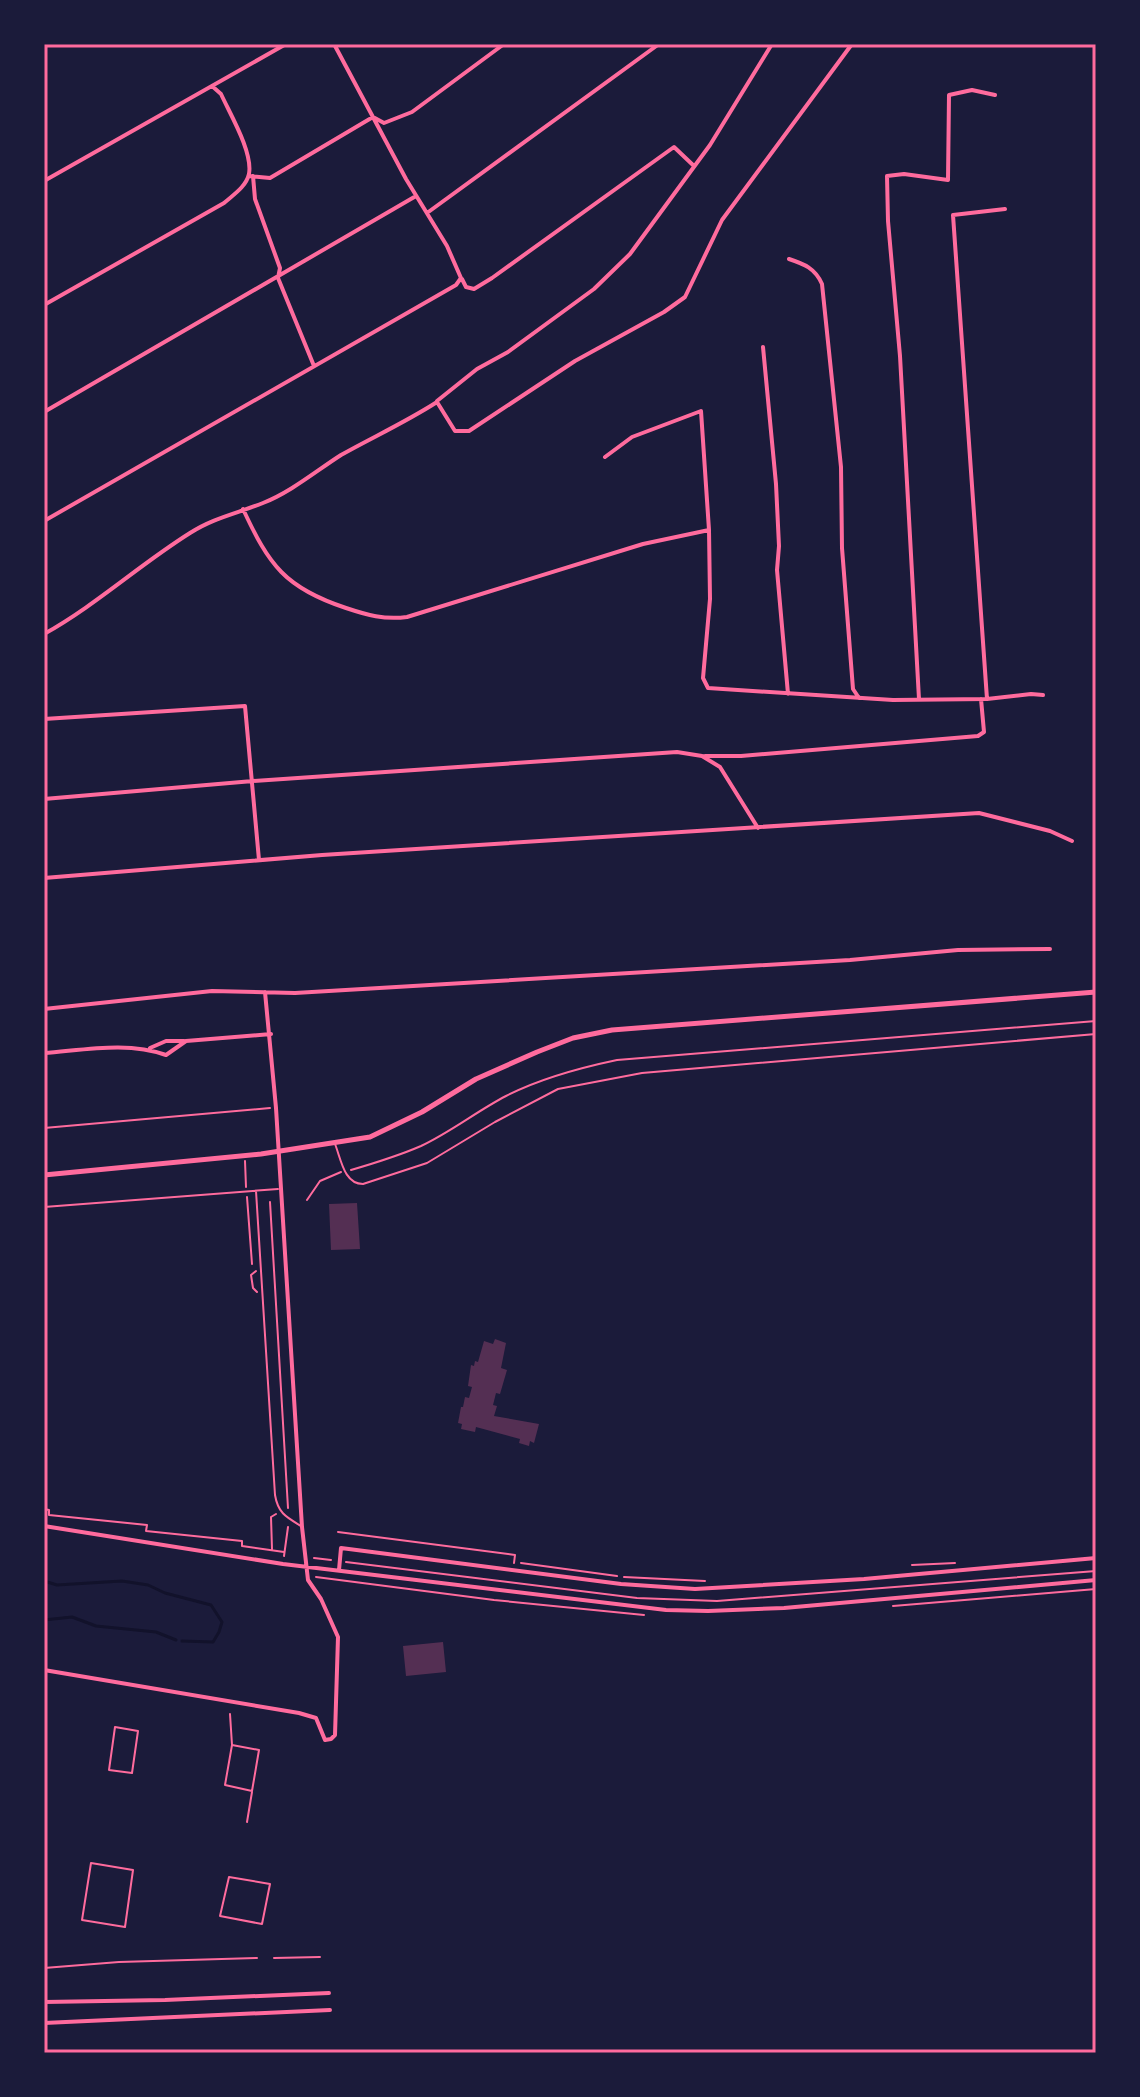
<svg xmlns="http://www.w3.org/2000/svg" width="1140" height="2097" font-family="'IBM Plex Serif',serif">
<rect width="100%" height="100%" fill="#1b1b3a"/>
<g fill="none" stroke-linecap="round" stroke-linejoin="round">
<path stroke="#12122b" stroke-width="3" d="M44,1581l13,4 65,-4 26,4 17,8 46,12 11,17 -3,10 -6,10 -31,-1
M44,1620l28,-3 24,9 60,6 20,8"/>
</g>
<path fill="#542f53" d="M357,1203l3,46 -29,1 -2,-46z
M495,1339l11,4 -5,25 6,2 -7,24 -4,-1 -3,12 4,1 -3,10 45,8 -5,19 -4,-2 -1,5 -10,-3 1,-4 -44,-12 -1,5 -14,-3 1,-5 -4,-1 3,-16h2l2,-10 4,1 3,-11 -4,-1 3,-21 3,1 1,-5 3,1 6,-21 9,3z
M443,1642l3,30 -40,4 -3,-30z"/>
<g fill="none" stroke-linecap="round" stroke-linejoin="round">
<path stroke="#ff6b9d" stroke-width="2" d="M44,1128l226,-20
M245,1161l1,26
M351,1170c24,-7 47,-14 70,-24 30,-14 56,-35 85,-50 35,-18 73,-28 111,-36l479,-39
M247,1197l5,67
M307,1200l13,-19 21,-9
M270,1202l18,306
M256,1271l-5,4 2,13 4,4
M44,1509l5,1v5l98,10 -1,6 96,10v5l42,6
M338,1532l177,23 -1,8
M272,1549l-1,-32 5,-3
M284,1556l4,-29
M314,1558l17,2
M346,1562l291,36 80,3 379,-30
M521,1563l96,13
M912,1565l43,-2
M316,1577l178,23 150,15
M624,1577l81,4
M893,1606l203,-17
M230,1714l2,31 -7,40 27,6 7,-41 -27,-5
M115,1727l23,4 -6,42 -23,-3z
M247,1822l5,-30
M91,1863l42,7 -8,57 -43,-7z
M229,1877l41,7 -8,40 -42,-8z
M274,1958l46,-1
M44,1968l75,-6 138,-4"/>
<path stroke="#ff6b9d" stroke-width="2" d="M335,1144c6,15 9,40 28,40l64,-21 68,-41 63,-33 84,-16 454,-39
M256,1191l19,304c3,18 11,22 26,31
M44,1207l234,-18"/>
<path stroke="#ff6b9d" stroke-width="4" d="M249,176l21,2 103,-61 11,6 28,-11 92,-68
M253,176l2,23 25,69 -2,10 36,88
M44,181l242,-137
M427,213l232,-169
M789,259c15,5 26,9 33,25l19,183 1,81 11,141 6,9
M462,279l4,8 8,2 18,-11 182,-131 20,19
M44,305l180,-102c9,-8 22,-16 25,-29 4,-22 -19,-60 -28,-80l-9,-8
M763,347l13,137 3,62 -2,24 11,124
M437,401l40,-32 31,-17 86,-63 36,-35 80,-109 62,-101
M44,412l372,-216
M243,509c26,56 42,79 103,99 21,7 38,12 61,9l236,-73 66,-14 -8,-119 -69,26 -27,20
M44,521l412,-236 5,-7 -14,-32 -41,-67 -72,-135
M709,530l1,69 -7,79 5,10 185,12 94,-1 -34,-484 52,-6
M44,634c52,-29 95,-69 146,-101 23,-15 48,-20 73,-30 28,-11 53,-32 78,-48 32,-18 65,-33 96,-53l18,29h14l106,-70 89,-49 21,-15 37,-77 130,-176
M919,699l-19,-343 -12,-135 -1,-45 17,-2 44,6 1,-85 23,-5 23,5
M987,699l44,-5 12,1
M44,719l201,-13 14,154
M705,756h36l237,-20 6,-4 -3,-33
M44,799l209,-18 424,-29 25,4 18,11 38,61
M44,878l278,-23 657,-42 71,18 22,10
M44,1009l168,-18 83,2 555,-33 108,-10 92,-1
M150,1048l16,-7h18
M44,1053c40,-3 84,-12 122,2l20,-14 85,-7
M44,1526l239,38 383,46 42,1 76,-3 312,-28
M339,1570l2,-22 280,36 74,5 169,-10 232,-21
M44,1670l255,43 17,5 9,22 6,-1 4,-4 3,-98 -17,-38 -13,-19 -6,-53 -26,-419 -11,-116
M44,2002l121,-2 164,-7
M44,2023l286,-13"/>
<path stroke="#ff6b9d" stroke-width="5" d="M44,1175l217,-21 109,-17 52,-25 54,-33 61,-27 36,-14 39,-8 484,-38"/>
</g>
<rect width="1140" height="2097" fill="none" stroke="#1b1b3a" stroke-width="92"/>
<rect x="46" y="46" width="1048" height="2005" fill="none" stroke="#ff6b9d" stroke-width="3"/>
</svg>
